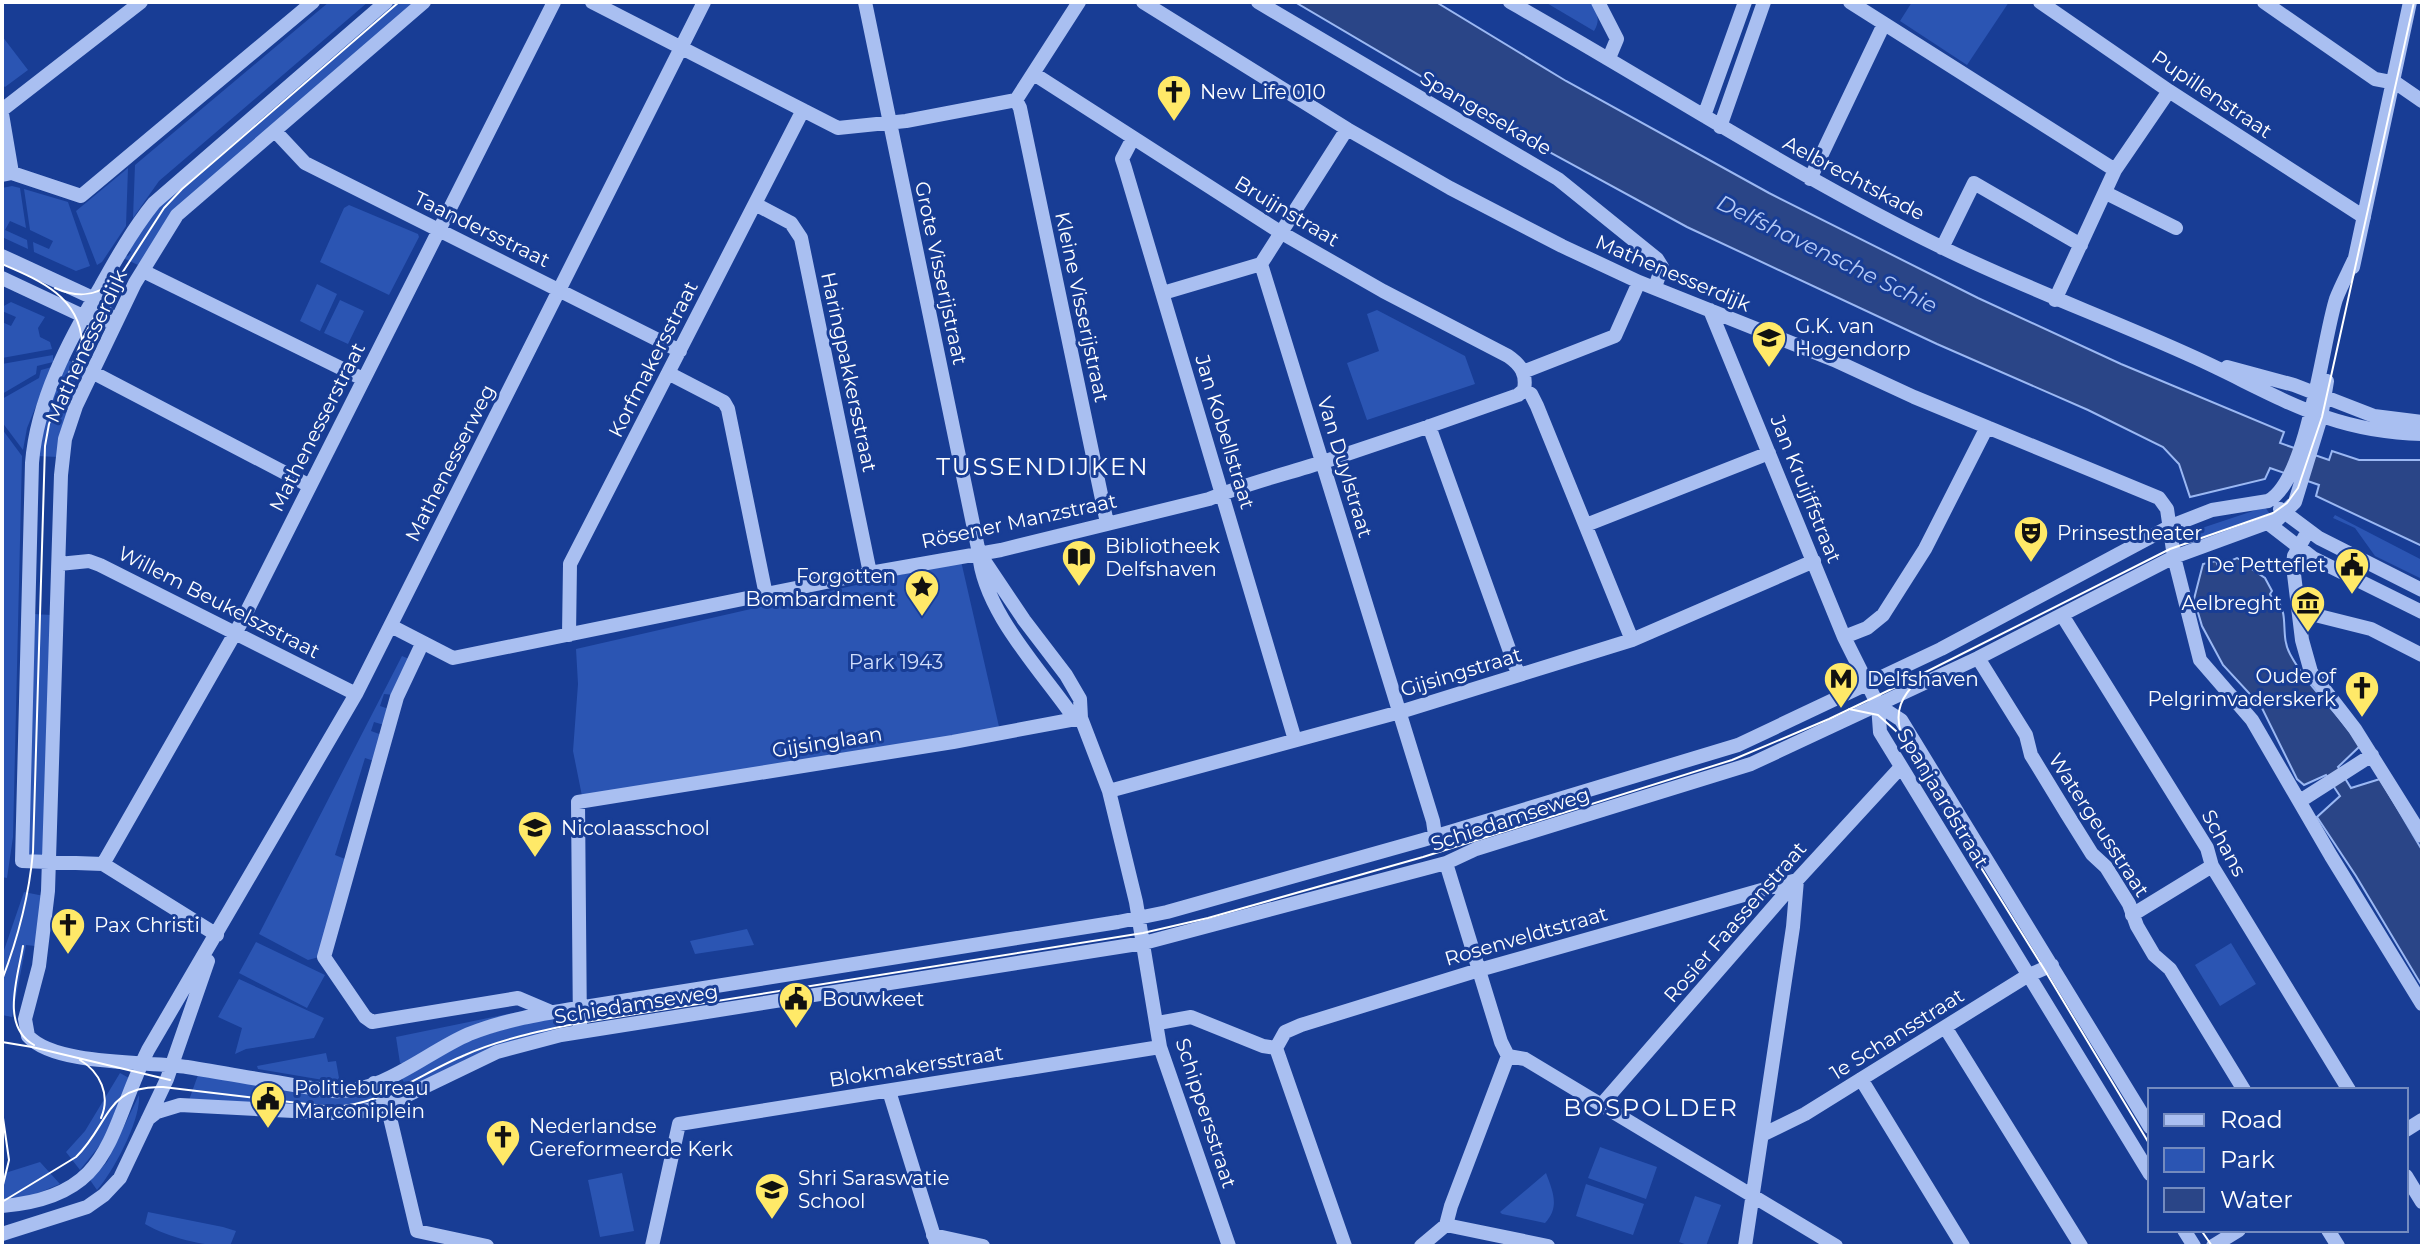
<svg xmlns="http://www.w3.org/2000/svg" width="2424" height="1248" font-family="Montserrat,sans-serif">
<rect width="100%" height="100%" fill="#183d95"/>
<path fill="#2b55b3" d="M329,2h39l-209,179 -26,37 2,-53z
M391,2h26l-235,202 -42,62 -19,-9 2,-3 5,2 3,-4 -5,-3 20,-31z
M1545,2h46c6,11 10,18 3,29z
M1912,2h97l-42,63 -67,-44z
M2,36l26,34 -23,17 -3,-2z
M128,168l-2,58 -24,36 -5,3 -21,-54z
M12,186l8,2 6,40 -16,-7 -5,9 22,10 1,9 -26,-12v-49z
M24,189l44,13 22,64 -14,5 -42,-19 -1,-10 16,7 4,-8 -23,-11z
M349,205l69,29 1,3 -30,58 -69,-33 24,-54z
M317,284l20,10 -17,37 -20,-10z
M340,300l24,11 -16,33 -24,-11z
M11,302l34,15 -7,11 2,9 10,5 2,7 -50,9v-36l9,4 5,-9 -14,-6v-4z
M1377,310l88,46 10,28 -108,36 -20,-57 32,-12 -12,-37z
M53,355v7l-16,4 -1,8 -34,20v-30z
M67,360l20,8 -5,13 -6,-2 -2,4 6,4 -6,12 -5,-2 -2,4 5,3 -14,53 -22,-1 1,-15z
M52,367l-25,61 -4,22 -21,-28v-23l37,-21 2,-8z
M2,429l20,27 -9,381 -6,41 -5,-1z
M2265,507l7,10 -87,29 -4,-11z
M2335,515l87,45v19l-47,-23 -20,-28 -22,-10z
M961,561l39,170 -418,65 -9,-45 5,-67 -2,-35z
M33,614l19,1 -8,239 -4,4 -11,-3 -1,-4z
M402,656l7,3 -15,36 -10,-1 -4,12 9,3 -5,16 -10,-3 -3,9 11,4 -8,26 -9,-3 -30,97 10,4 -26,98 -11,3 -49,-26z
M24,892l20,4 -9,50 -9,-1 -14,72 -10,-2v-59z
M747,929l7,16 -59,9 -5,-13z
M256,942l69,33 -18,33 -68,-35z
M2231,943l25,41 -36,22 -25,-41z
M239,979l85,39 -10,20 -68,11 -11,5 7,-26 -24,-11z
M532,1009l-128,54h-4l-4,-26z
M554,1015l3,18 -149,57 -7,-13 67,-37z
M326,1053l2,9 8,-1 3,17 -4,4 -77,-13 -1,-3z
M120,1073l9,5 -25,62 -24,30 -14,-18 19,-21z
M198,1075l130,23 27,-1 19,-7 7,11 -25,7 -167,-8z
M139,1095c2,25 -26,77 -42,95l-7,-10 17,-18z
M1600,1147l57,20 -11,32 -58,-21z
M40,1162l20,22 -29,12 -29,3v-25z
M622,1173l12,58 -34,6 -12,-57z
M1546,1173c7,19 14,34 -1,50l-43,-9 -2,-2z
M1586,1184l58,20 -11,31 -57,-19z
M1695,1196l26,9 -15,41h-16l-11,-4z
M148,1212l75,15 13,4 -6,15c-27,0 -61,-8 -85,-22z"/>
<path fill="#2a4587" stroke="#9bb8f3" stroke-width="2" d="M1295,2h141l130,79 203,112 209,105 143,66 163,68 -4,11 49,17 3,-9 27,9h63v86l-106,-50 3,-11 -49,-17 -5,11 -75,18 -11,-33 -16,-17 -75,-37 -151,-66 -250,-117 -136,-74z
M2237,558l17,10 -1,2 12,8 7,13 -2,3 4,8 4,-1c11,15 2,35 12,53 18,34 49,59 70,92l-22,21 13,21 29,-9 42,71v136l-66,-110 -39,-59 23,-21 -14,-21 -22,10 -7,-6 -36,-73 -38,-41 -21,-39 -8,-27 9,-35 13,-3 2,5z"/>
<g fill="none" stroke-linecap="round" stroke-linejoin="round">
<path stroke="#a9bff1" stroke-width="14" d="M424,2l-247,213 -42,68 -59,123 -11,33 -4,36 -13,416 -9,75 -14,53 3,17c27,30 120,25 159,31 49,8 97,17 145,24 51,3 93,-38 137,-57 35,-14 72,-20 109,-26l540,-86 49,-10 256,-72 315,-95 203,-96 230,-123 41,-16 56,-9c40,-21 54,-158 68,-202 5,-13 12,-26 18,-39
M592,2l246,126 68,-7 110,-21 63,-98
M865,2l114,551
M1143,2l204,127 103,59 112,58 77,36 195,78 80,37 245,101 8,11 7,48 26,103 52,60 79,136 91,148
M1258,2l300,177 99,80 5,8 -7,20
M1510,2c144,81 282,172 431,245 83,41 170,72 255,111 81,37 132,74 226,76
M1598,2l19,37 -8,19
M1850,2l265,168
M2040,2l129,89 195,126
M2264,2l111,77 21,4 26,18
M1016,100l4,8 87,415
M2,110l139,-108
M2,114l10,59
M1704,116l41,-114
M1720,127l44,-125
M1347,129l-86,135 172,557 2,14
M275,131l30,32 375,188
M1133,138l-11,21 3,9 170,572
M2,175l10,-2 69,23 232,-194
M1810,179l74,-155
M2106,193l70,35
M755,204l36,19 10,15 69,335
M1942,248l32,-65 107,62
M2,256l91,42 22,24
M2353,267l57,-265
M143,271l220,108
M2,278l81,38 32,6
M1163,293l98,-29
M2055,300l60,-130 54,-79
M1710,310l134,327 34,68 2,27 270,442
M2227,367l67,18 80,31 48,6
M92,372l218,114
M1523,372l92,-36 24,-54
M668,373l56,29 4,7 38,186
M1524,390l7,4 6,12 95,234
M1429,426l89,248
M2280,509l39,29 103,52
M2269,524l44,34 109,54
M1586,525l183,-72
M2308,531l-14,25 -1,10 9,74 9,32 44,57 67,107
M59,564l30,-3 11,4 256,129
M2299,611l72,18 51,26
M2062,615l145,233 5,18 137,224
M391,626l62,32 417,-85 131,-23 208,-51c38,-16 78,-25 117,-38 64,-21 128,-43 192,-66l6,-5c3,-16 -3,-25 -16,-34l-125,-65 -103,-59 -246,-158
M569,635l1,-71 233,-454
M1844,637l23,-9 16,-13 42,-66 62,-122
M422,644l-25,53 -73,260 41,60 7,5 146,-24 33,14
M1978,658l48,77 5,20 36,59 25,40 14,13 23,37 8,22 17,29 16,14 74,121
M1878,705l23,15 249,407
M1081,718l-12,-7c-32,-45 -86,-102 -90,-158l45,67 42,55 14,24 1,19 28,73 27,111 24,145 69,199
M1109,791l291,-79 232,-72 182,-79
M2300,801l72,-46
M1446,863l55,179 7,14
M103,864l139,-243 312,-619
M2132,915l80,-49
M217,935l-114,-71 -81,-3 10,-398c5,-63 37,-123 69,-177 16,-29 32,-57 53,-83l232,-201
M1158,1023l33,-6 72,29 13,2
M1945,1027l136,219
M580,1032l-2,-230 375,-60 128,-24
M1276,1048l9,-16 16,-7 178,-55 318,-90 -4,47 -48,319
M1276,1048l69,198
M1508,1056l17,3 311,187
M1508,1056l-57,150 -5,19 102,21
M1861,1079l102,167
M374,1083l13,22 30,126 70,15
M889,1091l48,155
M1602,1104l195,-224 103,-112
M148,1119l9,-7 23,-7 153,8 31,-2 23,-6 110,-53 64,-17 583,-92 302,-80 30,-14 275,-85 227,-106 196,-101 104,-38 17,-17 26,-85 6,-36
M2406,1130l16,-10
M1762,1135l43,-21 222,-138 25,-11
M2406,1176l16,26
M2,1206c112,-9 105,-73 146,-156l208,-356 348,-692
M2184,1230l10,16
M2328,1230l10,16
M2,1234l85,-27 17,-12 16,-17 47,-99 41,-118
M933,1235l50,11
M652,1246l27,-122 481,-77
M1421,1246l25,-21
M2213,1246l26,-16"/>
<path stroke="#fff" stroke-width="2" d="M2,264c37,16 77,32 80,78
M55,288c22,10 41,9 59,-7
M1849,709l29,6 18,16 148,238 106,176
M1901,733c-7,-22 1,-37 17,-53
M23,946c-5,31 -23,80 11,99
M2,980c16,-42 27,-84 31,-128l12,-406 4,-22 33,-84 15,-28 67,-104 18,-19 217,-187
M2,1042l30,5 138,33
M80,1060c20,12 31,35 21,58
M2,1111l7,49 -7,29
M2,1202l74,-45c34,-33 29,-72 87,-70l169,20c51,-2 87,-33 133,-52 36,-16 75,-24 114,-32l564,-90 65,-15 215,-61 309,-97 97,-41 73,-35 268,-135 103,-36 14,-10 11,-15 24,-71 92,-415
M2201,1230l11,16"/>
</g>
<defs>
<symbol id="church-pin" viewBox="-11 -11 22 30"><path d="M0 17L-7.5 6A9.5 9.5 0 1 1 7.5 6Z" fill="#ffe968" stroke="#183d95"/><path d="M-1.2-6h2.4v3.5h3.3v2.4h-3.3V6h-2.4V-.1h-3.3v-2.4h3.3Z" fill="#111"/></symbol>
<symbol id="university-pin" viewBox="-11 -11 22 30"><path d="M0 17L-7.5 6A9.5 9.5 0 1 1 7.5 6Z" fill="#ffe968" stroke="#183d95"/><path d="M0-5L7-2L0 1L-7-2ZM-4 1L0 2.5L4 1V4Q0 6-4 4Z" fill="#111"/></symbol>
<symbol id="theatre-pin" viewBox="-11 -11 22 30"><path d="M0 17L-7.5 6A9.5 9.5 0 1 1 7.5 6Z" fill="#ffe968" stroke="#183d95"/><path d="M-5-5.5Q0-4 5-5.5V0Q5 5 0 6Q-5 5-5 0ZM-3.3-2.5H-1v1.5H-3.3ZM1-2.5H3.3v1.5H1ZM-2.8 1Q0 5.5 2.8 1Z" fill="#111"/></symbol>
<symbol id="library-pin" viewBox="-11 -11 22 30"><path d="M0 17L-7.5 6A9.5 9.5 0 1 1 7.5 6Z" fill="#ffe968" stroke="#183d95"/><path d="M-6-4Q-3-5.5-.7-3.5V5Q-3 3-6 4ZM6-4Q3-5.5 .7-3.5V5Q3 3 6 4Z" fill="#111"/></symbol>
<symbol id="civic-pin" viewBox="-11 -11 22 30"><path d="M0 17L-7.5 6A9.5 9.5 0 1 1 7.5 6Z" fill="#ffe968" stroke="#183d95"/><path d="M-.6-6.5H3V-4.5H.6V-3L4-1V1h2V6H-6V1h2V-1L-.6-3ZM-1.2 2.5V6h2.4V2.5Z" fill="#111"/></symbol>
<symbol id="sight-pin" viewBox="-11 -11 22 30"><path d="M0 17L-7.5 6A9.5 9.5 0 1 1 7.5 6Z" fill="#ffe968" stroke="#183d95"/><path d="M0-6L1.8-2.2L6-1.7L2.9 1.2L3.7 5.4L0 3.3L-3.7 5.4L-2.9 1.2L-6-1.7L-1.8-2.2Z" fill="#111"/></symbol>
<symbol id="museum-pin" viewBox="-11 -11 22 30"><path d="M0 17L-7.5 6A9.5 9.5 0 1 1 7.5 6Z" fill="#ffe968" stroke="#183d95"/><path d="M0-6L6-3V-2H-6V-3ZM-5-1h2V3h-2ZM-1-1h2V3h-2ZM3-1h2V3H3ZM-6 4H6V6H-6Z" fill="#111"/></symbol>
<symbol id="metro-pin" viewBox="-11 -11 22 30"><path d="M0 17L-7.5 6A9.5 9.5 0 1 1 7.5 6Z" fill="#ffe968" stroke="#183d95"/><path d="M-5.5 5V-5H-3L0 0L3-5H5.5V5H3V-.5L0 4L-3-.5V5Z" fill="#111"/></symbol>
<symbol id="school-pin" viewBox="-11 -11 22 30"><path d="M0 17L-7.5 6A9.5 9.5 0 1 1 7.5 6Z" fill="#ffe968" stroke="#183d95"/><path d="M0-5L7-2L0 1L-7-2ZM-4 1L0 2.5L4 1V4Q0 6-4 4Z" fill="#111"/></symbol>
</defs>
<g fill-rule="evenodd">
<use href="#church-pin" x="1154" y="72" width="40" height="54"/>
<use href="#university-pin" x="1749" y="318" width="40" height="54"/>
<use href="#theatre-pin" x="2011" y="513" width="40" height="54"/>
<use href="#library-pin" x="1059" y="537" width="40" height="54"/>
<use href="#civic-pin" x="2332" y="545" width="40" height="54"/>
<use href="#sight-pin" x="902" y="567" width="40" height="54"/>
<use href="#museum-pin" x="2288" y="583" width="40" height="54"/>
<use href="#metro-pin" x="1821" y="659" width="40" height="54"/>
<use href="#church-pin" x="2342" y="668" width="40" height="54"/>
<use href="#school-pin" x="515" y="808" width="40" height="54"/>
<use href="#church-pin" x="48" y="905" width="40" height="54"/>
<use href="#civic-pin" x="776" y="979" width="40" height="54"/>
<use href="#civic-pin" x="248" y="1079" width="40" height="54"/>
<use href="#church-pin" x="483" y="1117" width="40" height="54"/>
<use href="#school-pin" x="752" y="1170" width="40" height="54"/>
</g>
<g text-anchor="middle" dominant-baseline="central" stroke-width="6" stroke-linejoin="round" paint-order="stroke">
<g font-size="20" fill="#fff" stroke="#183d95" text-anchor="start">
<text x="1200" y="92">New Life 010</text>
<text x="1795" y="326">G.K. van<tspan x="1795" dy="23">Hogendorp</tspan></text>
<text x="2057" y="533">Prinsestheater</text>
<text x="1105" y="546">Bibliotheek<tspan x="1105" dy="23">Delfshaven</tspan></text>
<text x="2326" y="565" text-anchor="end">De Petteflet</text>
<text x="896" y="576" text-anchor="end">Forgotten<tspan x="896" dy="23">Bombardment</tspan></text>
<text x="2282" y="603" text-anchor="end">Aelbreght</text>
<text x="2336" y="676" text-anchor="end">Oude of<tspan x="2336" dy="23">Pelgrimvaderskerk</tspan></text>
<text x="1867" y="679">Delfshaven</text>
<text x="561" y="828">Nicolaasschool</text>
<text x="94" y="925">Pax Christi</text>
<text x="822" y="999">Bouwkeet</text>
<text x="294" y="1088">Politiebureau<tspan x="294" dy="23">Marconiplein</tspan></text>
<text x="529" y="1126">Nederlandse<tspan x="529" dy="23">Gereformeerde Kerk</tspan></text>
<text x="798" y="1178">Shri Saraswatie<tspan x="798" dy="23">School</tspan></text>
</g>
<g font-size="20" fill="#fff" stroke="#183d95">
<text transform="translate(2212 94) rotate(34)">Pupillenstraat</text>
<text transform="translate(1486 113) rotate(30)">Spangesekade</text>
<text transform="translate(1854 178) rotate(28)">Aelbrechtskade</text>
<text transform="translate(1287 211) rotate(31)">Bruijnstraat</text>
<text transform="translate(482 229) rotate(26)">Taandersstraat</text>
<text transform="translate(941 273) rotate(78)">Grote Visserijstraat</text>
<text transform="translate(1673 273) rotate(23)">Mathenesserdijk</text>
<text transform="translate(1082 307) rotate(78)">Kleine Visserijstraat</text>
<text transform="translate(86 346) rotate(-65)">Mathenesserdijk</text>
<text transform="translate(653 359) rotate(-63)">Korfmakersstraat</text>
<text transform="translate(849 372) rotate(78)">Haringpakkersstraat</text>
<text transform="translate(317 427) rotate(-63)">Mathenesserstraat</text>
<text transform="translate(1225 432) rotate(73)">Jan Kobellstraat</text>
<text transform="translate(450 463) rotate(-63)">Mathenesserweg</text>
<text transform="translate(1345 467) rotate(73)">Van Duylstraat</text>
<text transform="translate(1806 489) rotate(68)">Jan Kruijffstraat</text>
<text transform="translate(1019 521) rotate(-12)">Rösener Manzstraat</text>
<text transform="translate(219 602) rotate(27)">Willem Beukelszstraat</text>
<text transform="translate(1461 672) rotate(-17)">Gijsingstraat</text>
<text transform="translate(827 742) rotate(-9)">Gijsinglaan</text>
<text transform="translate(1943 798) rotate(59)">Spanjaardstraat</text>
<text transform="translate(1510 819) rotate(-18)">Schiedamseweg</text>
<text transform="translate(2099 825) rotate(57)">Watergeusstraat</text>
<text transform="translate(2224 843) rotate(62)">Schans</text>
<text transform="translate(1735 922) rotate(-49)">Rosier Faassenstraat</text>
<text transform="translate(1526 936) rotate(-16)">Rosenveldtstraat</text>
<text transform="translate(636 1004) rotate(-9)">Schiedamseweg</text>
<text transform="translate(1897 1034) rotate(-32)">1e Schansstraat</text>
<text transform="translate(916 1066) rotate(-9)">Blokmakersstraat</text>
<text transform="translate(1206 1113) rotate(72)">Schippersstraat</text>
</g>
<g font-size="20" fill="#d0defc" stroke="#183d95">
<text x="896" y="662">Park 1943</text>
</g>
<g font-size="22" font-style="italic" fill="#b5caf7" stroke="#183d95">
<text transform="translate(1827 254) rotate(26)">Delfshavensche Schie</text>
</g>
<g font-size="24" letter-spacing="2" fill="#fff" stroke="#183d95">
<text x="1043" y="466">TUSSENDIJKEN</text>
<text x="1651" y="1107">BOSPOLDER</text>
</g>
</g>
<rect width="2424" height="1248" fill="none" stroke="#ffffff" stroke-width="8"/>
<rect x="2148" y="1088" width="260" height="144" fill="#183d95" stroke="#748bbf" stroke-width="2"/>
<rect x="2164" y="1114" width="40" height="12" fill="#a9bff1" stroke="#748bbf" stroke-width="2"/>
<text x="2220" y="1128" font-size="24" fill="#ffffff">Road</text>
<rect x="2164" y="1148" width="40" height="24" fill="#2b55b3" stroke="#748bbf" stroke-width="2"/>
<text x="2220" y="1168" font-size="24" fill="#ffffff">Park</text>
<rect x="2164" y="1188" width="40" height="24" fill="#2a4587" stroke="#748bbf" stroke-width="2"/>
<text x="2220" y="1208" font-size="24" fill="#ffffff">Water</text>
</svg>
